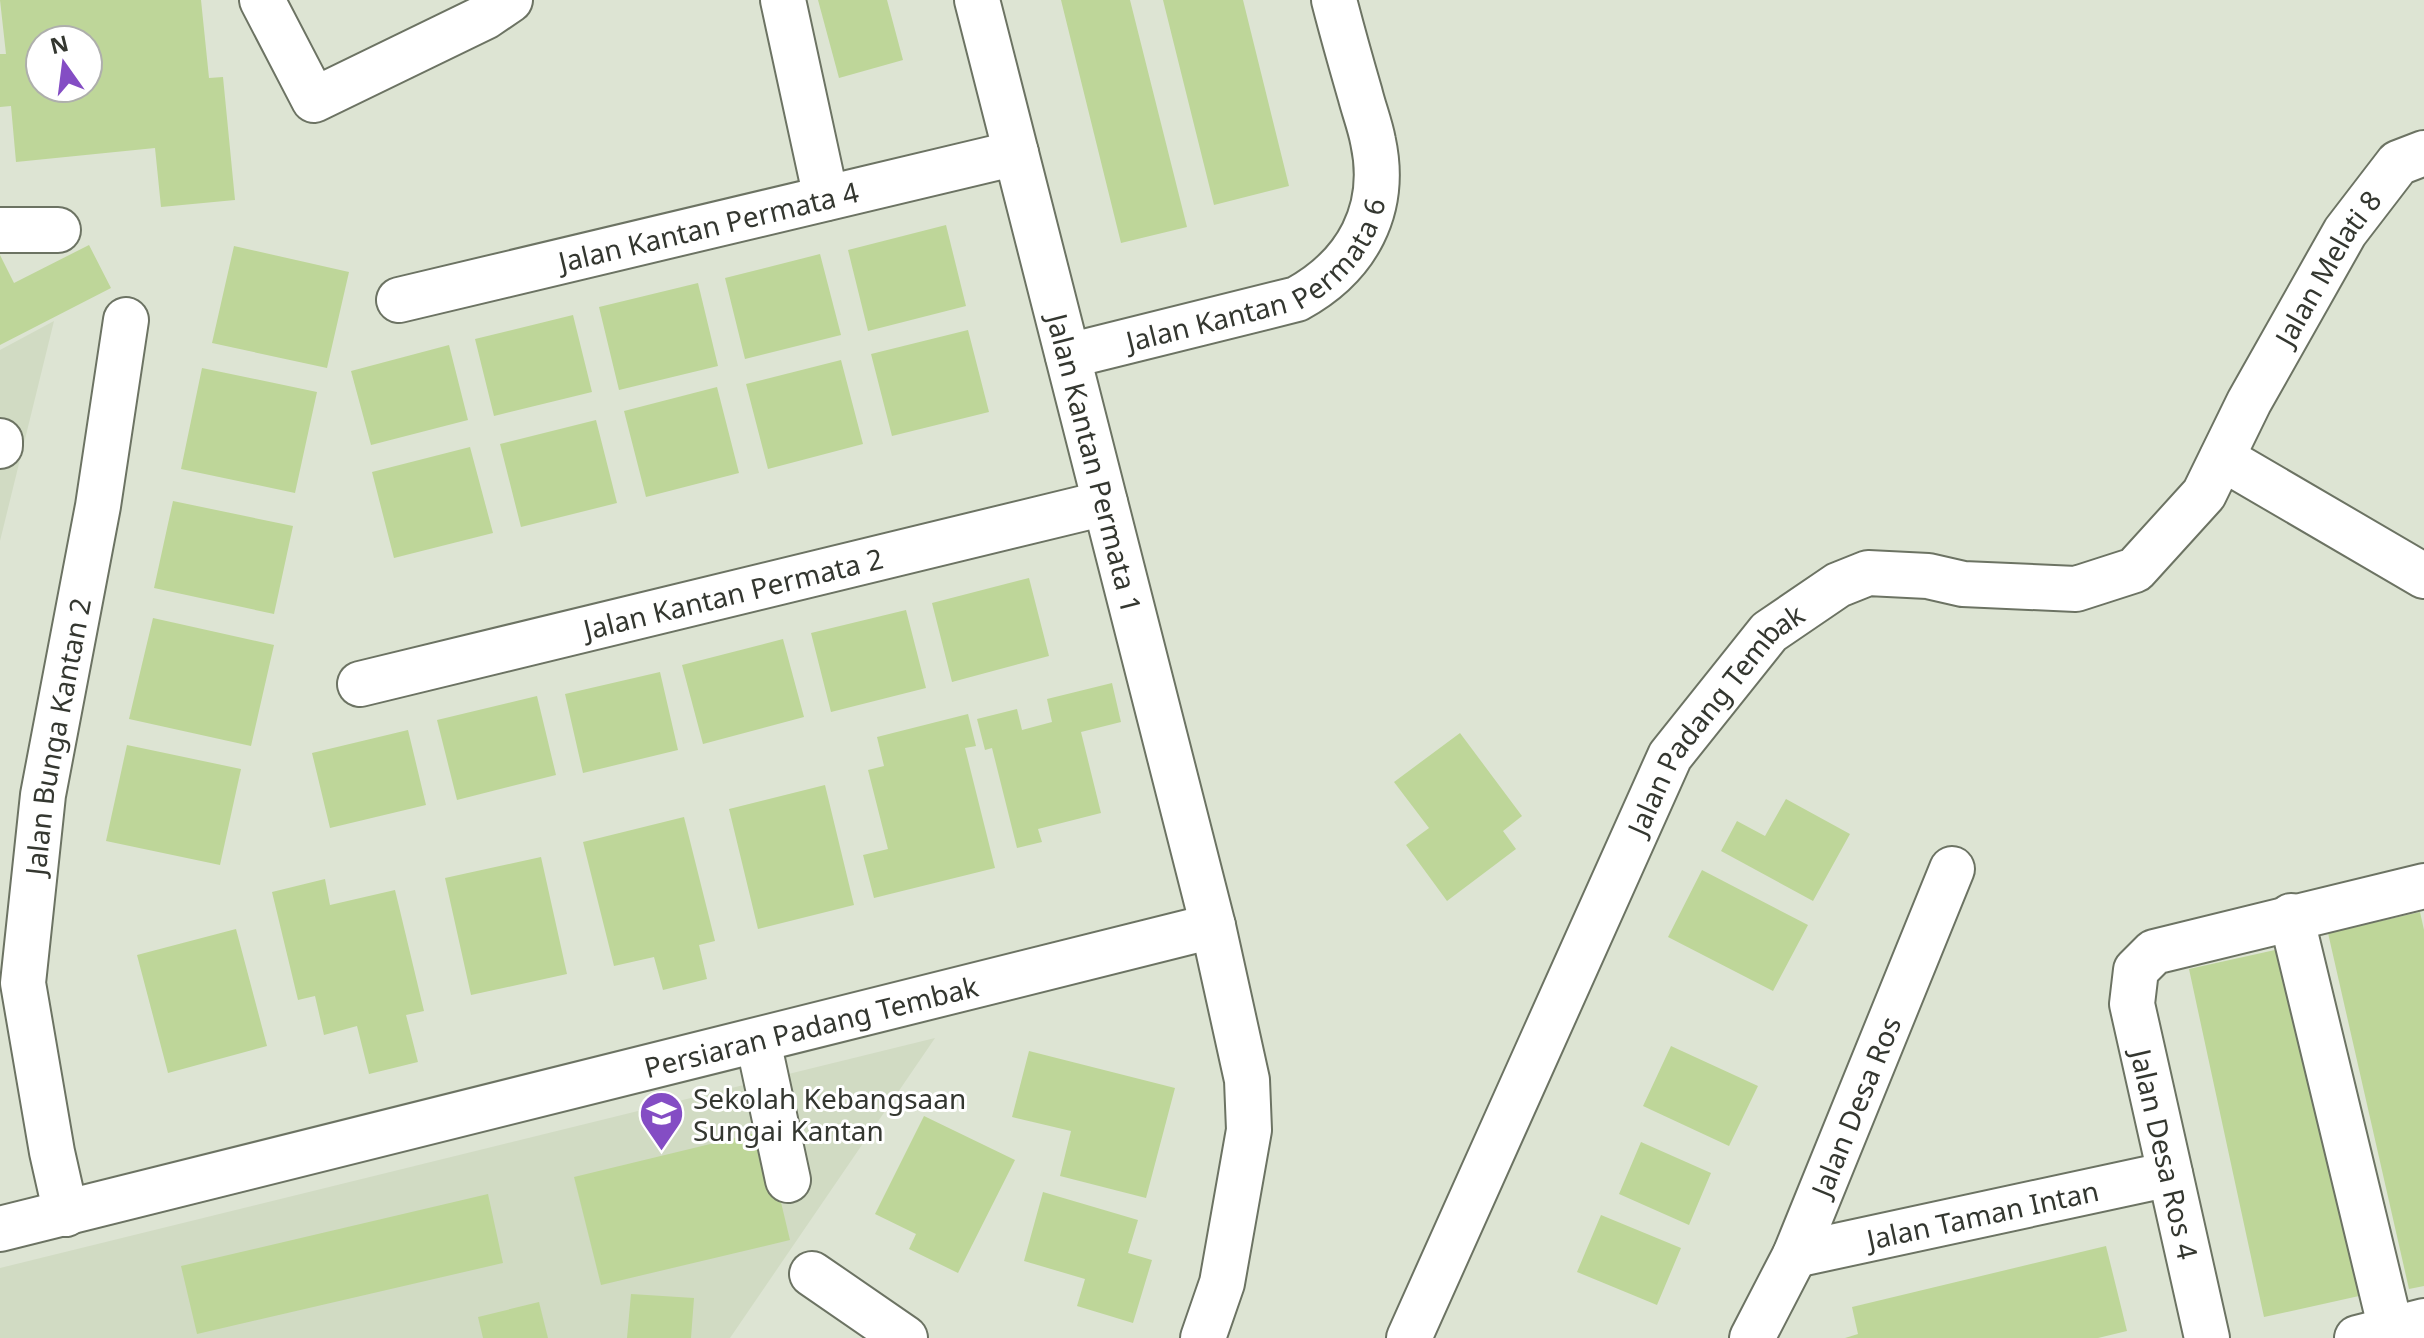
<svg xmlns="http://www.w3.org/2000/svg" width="2424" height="1338" font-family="'Noto Sans',sans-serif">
<rect width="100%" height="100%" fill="#dde4d3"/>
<path fill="#d1dbc3" d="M54,321l-54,220v-191z
M935,1038l-205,300h-730v-70z"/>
<path fill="#bed699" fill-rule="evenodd" d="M0,0h201l8,78 14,-1 12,123 -74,7 -6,-59 -139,14 -5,-56 -11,1v-53h6zM40,40h48v48h-48z
M818,0h69l16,60 -64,18z
M1061,0h69l57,227 -66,16z
M1163,0h80l46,186 -75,19z
M946,225l20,81 -98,25 -20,-81z
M89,245l22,43 -111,57v-90l14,28z
M234,246l115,26 -22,96 -115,-25z
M820,254l21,81 -96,24 -20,-81z
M698,283l20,83 -99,24 -20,-83z
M573,315l19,77 -98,24 -19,-77z
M968,330l21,82 -97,24 -21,-82z
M449,345l19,75 -97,25 -20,-74z
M841,360l22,84 -95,25 -22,-85z
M202,368l115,24 -22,101 -114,-24z
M717,387l22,86 -93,24 -22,-86z
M596,420l21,83 -96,24 -21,-83z
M470,447l23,86 -99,25 -22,-86z
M173,501l120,25 -19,88 -120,-26z
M1029,578l20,78 -97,26 -20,-79z
M906,610l20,78 -95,24 -20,-79z
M153,618l121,27 -23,101 -122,-27z
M783,639l21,78 -101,27 -21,-79z
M660,672l18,78 -95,23 -18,-79z
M1112,683l9,39 -40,10 20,81 -63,16 4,13 -25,6 -25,-100 -7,2 -8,-31 40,-10 5,21 30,-8 -5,-23z
M537,696l19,79 -99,25 -20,-80z
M968,714l8,32 -11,2 30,120 -121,30 -11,-43 25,-6 -20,-79 16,-4 -7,-29z
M408,730l18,75 -96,23 -18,-75z
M1460,733l62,83 -19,15 13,18 -69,52 -41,-56 23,-17 -35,-46z
M127,745l114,24 -21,96 -114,-24z
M825,785l29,120 -96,24 -29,-120z
M1786,799l64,35 -37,67 -92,-50 16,-30 28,15z
M684,817l31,124 -16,4 8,34 -44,11 -9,-33 -40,9 -31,-124z
M541,857l26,117 -96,21 -26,-117z
M1702,870l106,55 -35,66 -105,-54z
M325,879l5,26 65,-15 29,121 -18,4 12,47 -49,12 -12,-48 -33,9 -9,-39 -17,4 -26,-108z
M2420,912l4,18v356l-15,3 -81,-356z
M236,929l31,117 -99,27 -31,-118z
M2284,948l75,348 -95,21 -75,-348z
M1671,1046l87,40 -29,60 -86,-40z
M1029,1051l146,37 -29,110 -86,-22 11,-45 -59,-14z
M924,1116l91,44 -57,113 -49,-24 7,-15 -41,-20z
M764,1131l26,109 -189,45 -27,-108z
M1641,1142l70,31 -22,52 -70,-31z
M1043,1192l95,28 -10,33 24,7 -19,63 -56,-17 8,-27 -61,-18z
M488,1194l15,69 -306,71 -16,-68z
M1601,1215l80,33 -24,57 -80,-33z
M2106,1246l21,85 -29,7h-253l13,-4 -6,-27z
M631,1294l63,4 -3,40h-64z
M539,1302l9,36h-65l-5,-21z"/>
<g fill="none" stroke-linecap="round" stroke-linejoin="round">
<defs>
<g id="minor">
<path d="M262,0l52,100 171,-83 25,-17"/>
<path d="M783,0l43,198"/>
<path id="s1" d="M977,0l236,926 34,154 2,50 -27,153 -19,55"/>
<path d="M0,230h58"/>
<path id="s2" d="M399,300l617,-147"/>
<path id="s3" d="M1068,356l229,-57c60,-33 91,-89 76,-158 -3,-16 -9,-31 -13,-47 -9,-31 -18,-63 -26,-94"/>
<path d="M0,441v5"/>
<path d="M2222,458l202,118"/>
<path id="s4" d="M360,684l745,-181"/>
<path d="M2291,916l102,422"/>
<path d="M758,1041l30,139"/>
<path id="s5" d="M66,1214l-14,-62 -29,-169 20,-188 55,-289 28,-186"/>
<path id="s6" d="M0,1229l1213,-303"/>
<path id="s7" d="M1795,1255l375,-81"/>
<path d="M812,1274l93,64"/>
<path id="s8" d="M1409,1338l261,-582 99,-124 69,-47 30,-12 60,3 35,8 113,5 59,-19 69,-76 45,-92 96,-170 53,-69 26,-10"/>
<path id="s9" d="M1752,1338l43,-83 157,-386"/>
<path d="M2207,1338l-75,-334 4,-34 18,-18 270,-66"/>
<path d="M2357,1338l67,-17"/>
</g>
</defs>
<use href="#minor" stroke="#6c7363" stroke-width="48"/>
<use href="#minor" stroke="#fff" stroke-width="44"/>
</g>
<defs>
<symbol id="school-pin" viewBox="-11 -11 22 30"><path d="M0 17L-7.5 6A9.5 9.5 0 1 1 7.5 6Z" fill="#844dc4" stroke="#fff"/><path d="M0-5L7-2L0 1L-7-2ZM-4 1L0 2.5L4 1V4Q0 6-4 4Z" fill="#fff"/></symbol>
</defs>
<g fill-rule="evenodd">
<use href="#school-pin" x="636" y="1088" width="51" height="69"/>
</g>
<g text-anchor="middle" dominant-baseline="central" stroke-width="6" stroke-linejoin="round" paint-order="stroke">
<g font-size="28" fill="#343730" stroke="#fff">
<text stroke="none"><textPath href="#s2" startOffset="318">Jalan Kantan Permata 4</textPath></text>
<text stroke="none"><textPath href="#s3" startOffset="214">Jalan Kantan Permata 6</textPath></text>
<text stroke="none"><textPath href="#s8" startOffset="1544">Jalan Melati 8</textPath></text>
<text stroke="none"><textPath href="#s1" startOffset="478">Jalan Kantan Permata 1</textPath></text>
<text stroke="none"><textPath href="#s4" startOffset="384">Jalan Kantan Permata 2</textPath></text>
<text stroke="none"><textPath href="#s8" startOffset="694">Jalan Padang Tembak</textPath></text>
<text stroke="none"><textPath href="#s5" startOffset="484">Jalan Bunga Kantan 2</textPath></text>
<text stroke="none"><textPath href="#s6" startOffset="836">Persiaran Padang Tembak</textPath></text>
<text stroke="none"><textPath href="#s9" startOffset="254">Jalan Desa Ros</textPath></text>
<text transform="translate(2165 1154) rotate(77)">Jalan Desa Ros 4</text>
<text stroke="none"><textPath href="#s7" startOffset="192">Jalan Taman Intan</textPath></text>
</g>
<g font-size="28" fill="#343730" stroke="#fff" text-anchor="start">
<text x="693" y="1098">Sekolah Kebangsaan<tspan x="693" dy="32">Sungai Kantan</tspan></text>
</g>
</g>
<g transform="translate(64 64) rotate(346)"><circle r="38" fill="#ffffff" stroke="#aeafac" stroke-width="2"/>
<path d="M0-6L14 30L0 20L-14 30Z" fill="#844dc4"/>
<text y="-12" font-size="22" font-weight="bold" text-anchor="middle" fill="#343730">N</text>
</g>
</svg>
